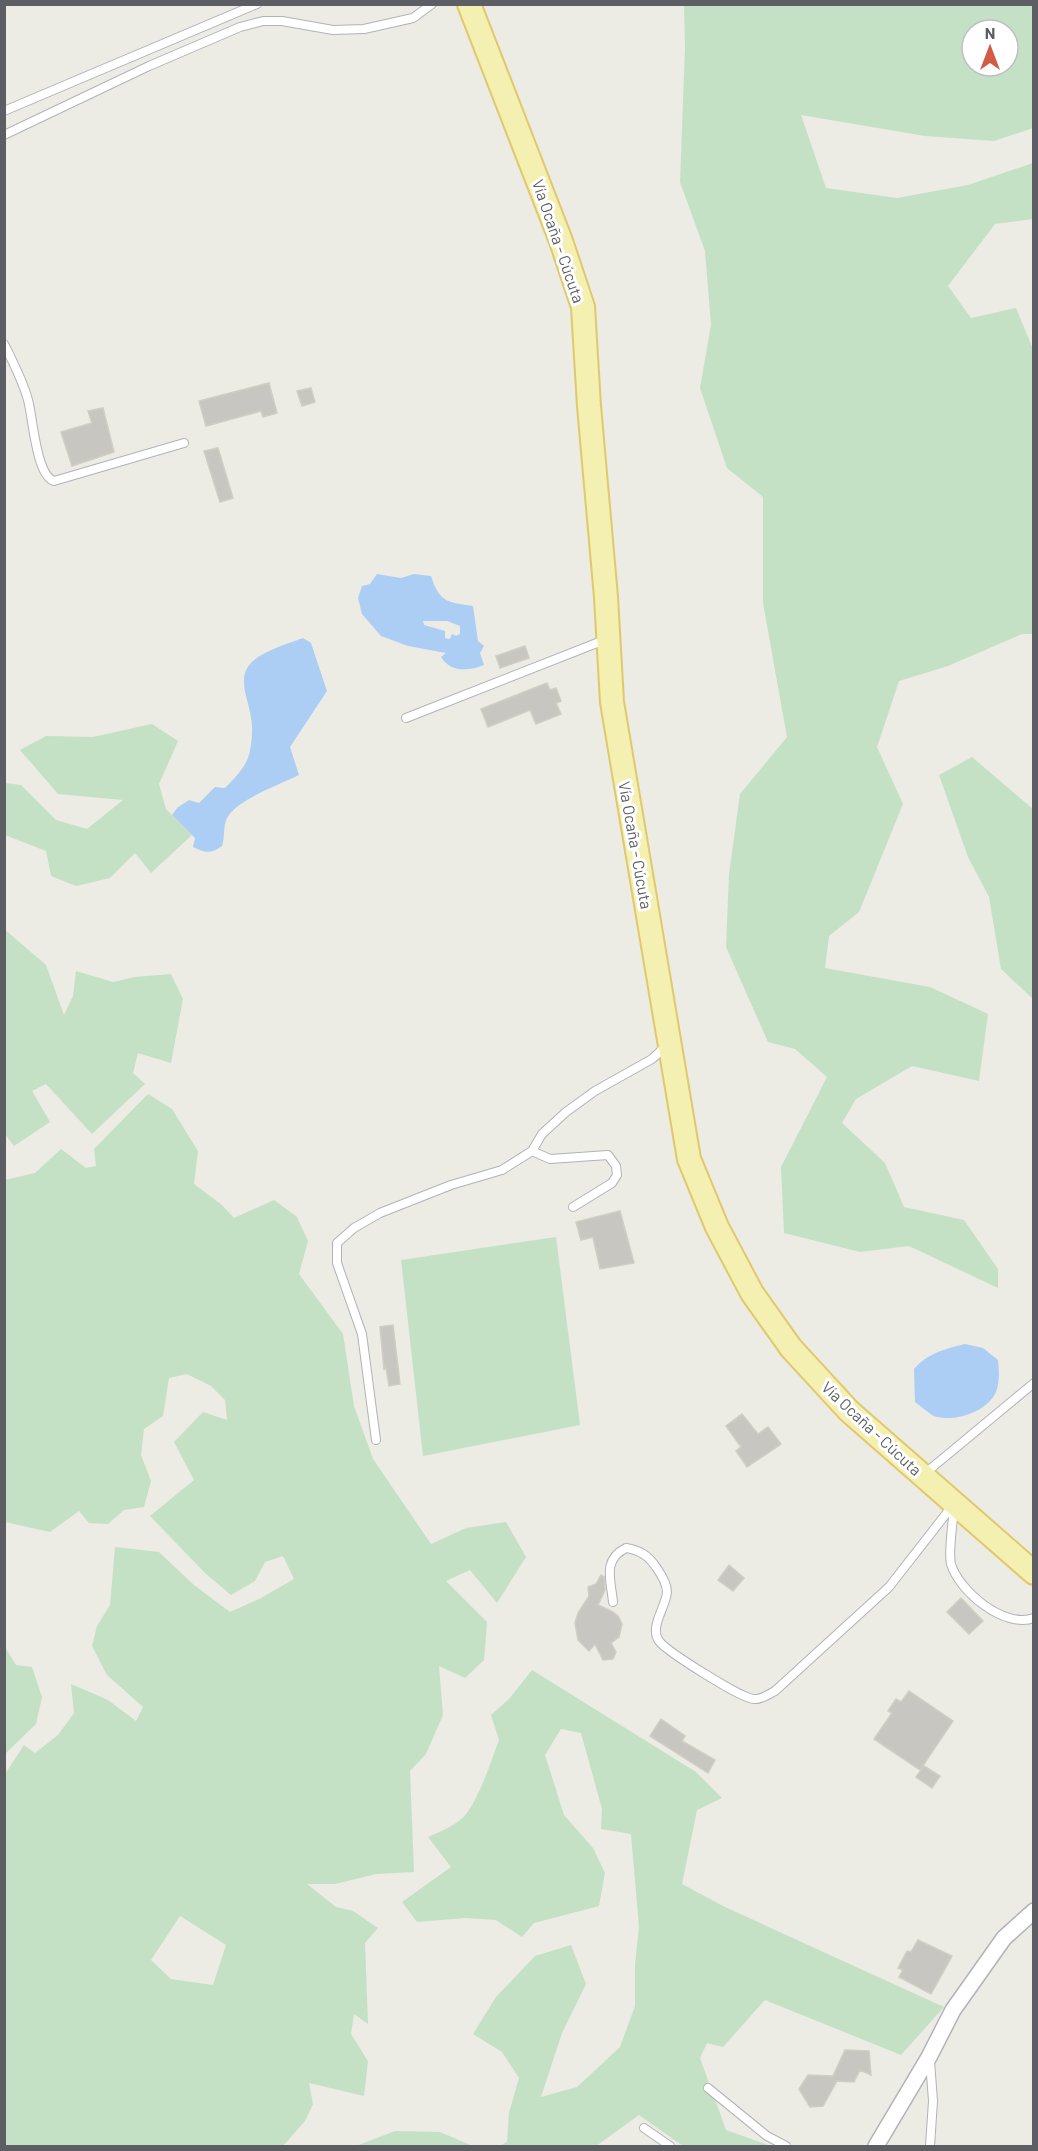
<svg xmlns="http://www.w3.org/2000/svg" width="1038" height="2151" font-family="Barlow,sans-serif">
<rect width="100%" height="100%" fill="#ecebe4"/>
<path fill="#c4e1c6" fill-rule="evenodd" d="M684,5h349v123l-39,13 -69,-5 -124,-21 25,73 71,10 71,-13 65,-22v56l-38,5 -47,62 23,32 45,-10 17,41v285h-11l-74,32 -49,15 -22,66 26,57 -44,108 -30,24 -4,32 105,19 58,27 -9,67 -67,-15 -56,33 -14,24 43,40 19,44 60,13 34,49v19l-89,-42 -49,6 -76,-19 -3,-66 46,-90 -32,-28 -27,-7 -42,-95 3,-73 11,-80 47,-57 -24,-134v-106l-36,-29 -27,-80 11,-63 -6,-74 -25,-69 5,-134zM972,30h36v36h-36z
M152,724l26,17 -19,43 7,25 26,26 -41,38 -16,-20 -25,25 -34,8 -25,-10 -5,-25 -41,-16v-52l16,2 35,35 31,9 36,-29 -65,-6 -38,-44 26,-14 47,1z
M972,757l61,52v190l-32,-30 -12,-72 -21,-40 -29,-82z
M4,929l42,36 18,50 9,-19 3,-25 37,11 22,-5 36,-3 12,25 -12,64 -33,-10 -5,20 12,11 -53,50 -46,-50 -14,7 18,31 -36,24 -9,-12z
M148,1094l24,15 26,42 -4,33 28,21 12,13 40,-18 23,17 11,24 -9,33 44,60 11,72 19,53 58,85 35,-16 40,-6 20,35 -29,46 -27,-33 -24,11 41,41 -3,38 -19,18 -26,-12 4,49 -17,39 -16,17 4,101 -38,2 -41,10h-28l29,23 17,4 25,17 -13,15 3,81 -14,-10 -3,20 17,27 -4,35 -55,-13 4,21 -8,17 -22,25h-278v-372l19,-29 11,8 23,-18 16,-22 -3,-29 37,16 28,21 7,-14 -36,-32 -15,-29 5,-20 13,-21 5,-58 44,5 35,33 36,27 31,-14 33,-19 -11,-23 -18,6 -10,19 -24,14 -26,-22 -55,-57 44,-36 -20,-38 29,-30 24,8 -2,-20 -14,-14 -24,-12 -18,4 -6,38 -19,13 -3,26 10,26 -7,26 -20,3 -16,14 -19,-1 -10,-12 -29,21 -45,-10v-342l30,-7 26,-24 25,19 10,-2 -2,-17zM180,1916l46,29 -13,40 -42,-6 -20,-19z
M556,1237l24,188 -157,31 -22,-196z
M5,1647l11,18 16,2 10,30 -6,27 -31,30z
M532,1670l164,102 26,26 -25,12 -15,74 43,23 219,100 -43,48 -136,-55 -42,47 -16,-4 -7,15 26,72 42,15 1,1h-86l-44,-31 -43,31h-97l8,-4 2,-29 10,-35 -17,-26 -29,-18 23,-37 39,-41 36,-11 15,39 -24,49 -21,64 36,-10 43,-40 15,-41v-41l4,-38 -8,-93 -30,-5 1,-20 -21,-76 -20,-4 -16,26 19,60 29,33 12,25 -6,33 -65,17 -12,14 -26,-17 -31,-2 -48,4 -15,-20 49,-35 -23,-30c13,-6 30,-12 39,-24 15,-22 23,-49 32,-73l-8,-25 18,-16z
M395,2131l45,1 33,14h-117z"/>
<path fill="#adcef4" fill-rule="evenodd" d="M377,574l24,4 13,-4 17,2c9,27 16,26 42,30l5,35 6,5 -4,7 4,12c-15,6 -33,8 -43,-8l5,-4 -38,-7 -27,-10 -19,-22 -4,-16 4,-12 8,-2zM423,621h24l13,5v8l-4,2 -4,-2 -2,5 -5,-1v-7l-21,-6z
M303,638l8,5 16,48 -37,56 9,28c-18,9 -63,25 -72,43 -4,8 -2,19 -5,28 -11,8 -17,7 -29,1l2,-9 -23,-23 5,-7 12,-8 10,3 16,-16 10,1c10,-10 23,-23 25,-38 2,-9 3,-23 1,-32 -2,-19 -16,-41 2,-57 11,-10 36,-18 50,-23z
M965,1344l18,4 15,12c1,11 2,21 -2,32 -9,20 -42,31 -62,24 -6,-3 -13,-10 -19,-14l-1,-33c14,-16 31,-20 51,-25z"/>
<path fill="#c8c6c1" stroke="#d0cdc3" stroke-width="1.5" d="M269,383l8,30 -14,4 -2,-6 -55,15 -7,-25z
M311,388l4,14 -13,4 -5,-15z
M103,408l11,44 -42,14 -11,-34 31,-9 -4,-12z
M218,448l15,50 -13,4 -16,-51z
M525,646l4,12 -29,10 -4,-12z
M547,683l3,7 6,-2 5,13 -5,2 5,11 -25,10 -6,-14 -42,17 -7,-18z
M620,1211l14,52 -34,6 -7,-32 -12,3 -5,-18z
M393,1325l7,59 -11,2 -3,-18 -2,1 -4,-42z
M742,1414l16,20 10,-7 13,17 -34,23 -11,-16 5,-4 -15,-21z
M729,1565l15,13 -11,13 -15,-11z
M601,1575l3,2 1,13 -7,15 15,7 5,4 4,8 -3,13 -8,6 5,9 -3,7 -10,1 -8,-16 -6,7 -11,-11 -3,-17 3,-10 11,-17 -1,-9 8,-3z
M961,1598l22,23 -14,13 -22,-22z
M909,1691l44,30 -33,49 -46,-31 18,-26 -4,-2 8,-12 5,3z
M661,1719l24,17 -3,5 33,19 -7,13 -58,-37z
M924,1766l16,10 -8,12 -16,-11z
M918,1940l34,16 -21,38 -32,-17 4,-7 -5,-2 9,-17 4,1z
M845,2050l24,1 2,24 -11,-5 -6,12 -17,-1 -14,25 -13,1 -11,-18 9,-14 25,1z"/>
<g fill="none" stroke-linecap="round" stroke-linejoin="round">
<defs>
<path id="service" d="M4,111l253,-107
M4,135l145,-69 91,-39 23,-6h19l51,9 31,-1 49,-11 19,-14
M4,344c9,18 19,37 24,56 5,18 8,75 26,81l130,-38
M406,718l201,-79
M532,1151l18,8 58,-4 8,11 1,9 -5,8 -39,24
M376,1440l-14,-106 -25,-71v-20l17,-15 26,-15 71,-28 51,-15 30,-19 10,-17 24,-22 29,-21 57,-32 14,-13
M923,1475l111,-92
M954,1508c-1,13 -6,45 -3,56 8,27 53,65 83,54
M613,1602c-2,-22 -11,-42 13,-54 13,2 22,7 30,19 5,7 11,16 11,25 -1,15 -18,35 -8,49 7,10 83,58 95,58 7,1 15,-5 21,-8l114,-104 64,-82
M708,2088l59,48 19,10
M644,2128l26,18
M930,2146l3,-45 -3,-40"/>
<path id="minor" d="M876,2146l53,-89 24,-47 51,-72 30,-27"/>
<path id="primary" d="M469,4l92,237 22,66 6,99 17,191 6,105 77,457 28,68 35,66 39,55 58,63 185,162"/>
</defs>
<use href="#service" stroke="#b1b3b7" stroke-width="10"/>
<use href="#minor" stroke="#b1b3b7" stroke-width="18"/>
<use href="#primary" stroke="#dfc96b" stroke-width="26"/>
<use href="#service" stroke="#fff" stroke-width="8"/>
<use href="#minor" stroke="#fff" stroke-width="15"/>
<use href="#primary" stroke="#f4f0b1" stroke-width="22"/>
</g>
<g text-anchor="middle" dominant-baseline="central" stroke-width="6" stroke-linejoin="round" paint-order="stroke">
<g font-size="16" fill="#5c5e63" stroke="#fff">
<text transform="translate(559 241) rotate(71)">Vía Ocaña - Cúcuta</text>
<text transform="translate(636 845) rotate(80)">Vía Ocaña - Cúcuta</text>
<text transform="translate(872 1428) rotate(43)">Vía Ocaña - Cúcuta</text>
</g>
</g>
<rect width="1038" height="2151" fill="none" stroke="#5c5e63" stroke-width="12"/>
<g transform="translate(990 48)"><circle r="28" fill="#ffffff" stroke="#bebfc1" stroke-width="1.5"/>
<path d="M0-4.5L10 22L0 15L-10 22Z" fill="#d35c44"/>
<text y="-9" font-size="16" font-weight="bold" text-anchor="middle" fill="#5c5e63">N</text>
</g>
</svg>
